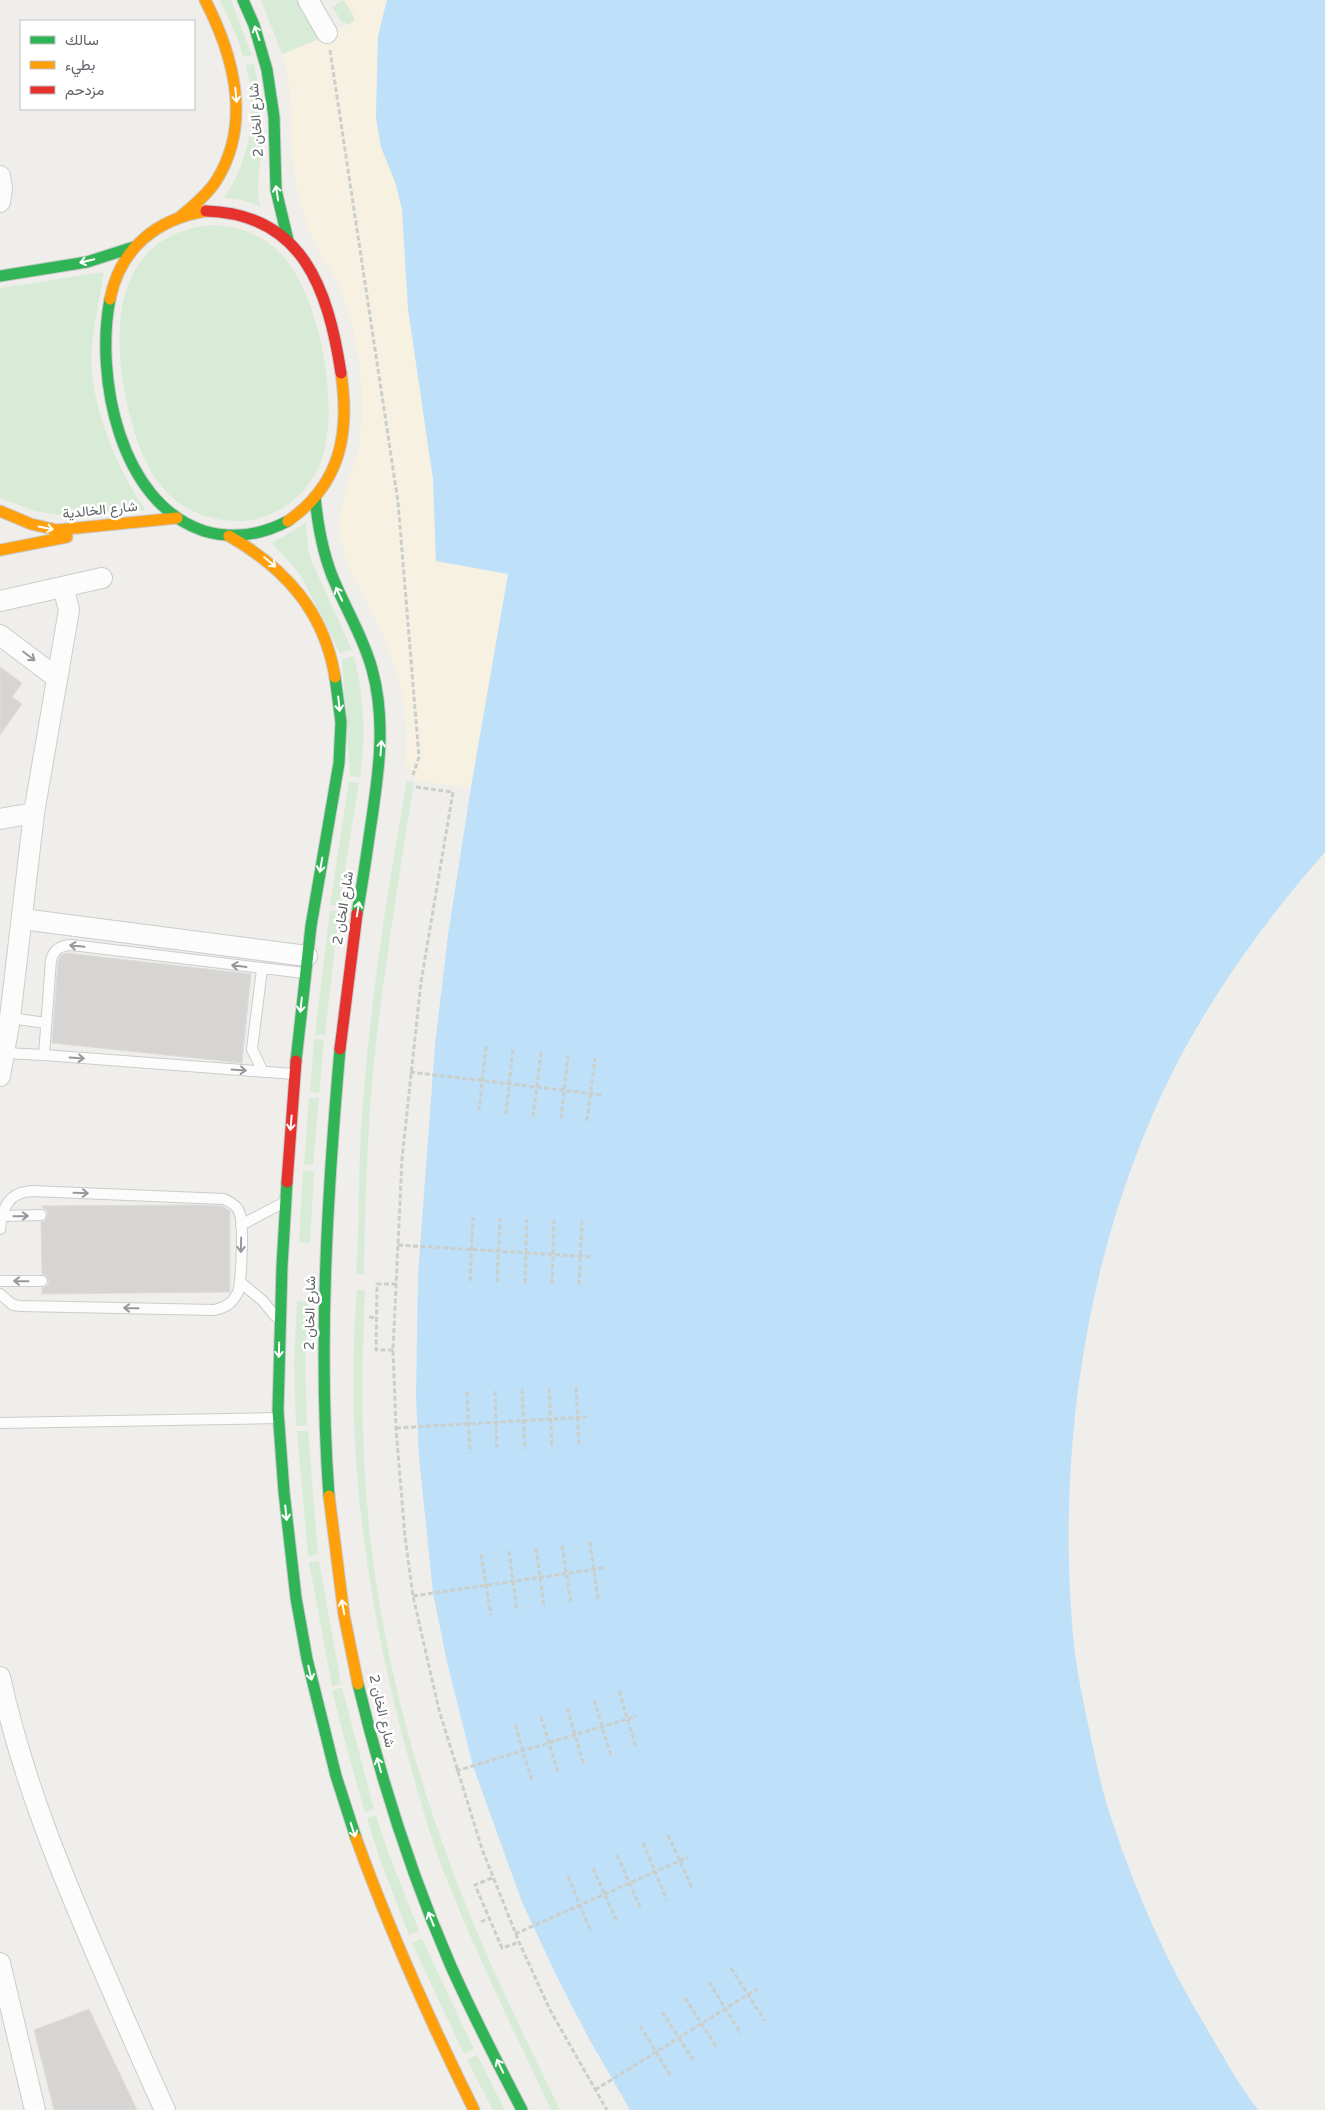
<svg xmlns="http://www.w3.org/2000/svg" width="1325" height="2110" font-family="'Varela Round',Vazirmatn,sans-serif">
<rect width="100%" height="100%" fill="#efeeea"/>
<path fill="#d8ebd6" d="M220,0h11l21,55 -9,2 -6,-20z
M261,0h38l23,38 -40,16z
M344,0l10,18v3l-6,4 -6,-3 -10,-15z
M254,63c5,26 9,54 8,81 -1,22 -7,41 -2,62l-18,-6 -18,-2c27,-41 34,-85 22,-133z
M213,225c23,1 45,8 63,24 44,38 66,162 44,215 -13,32 -44,55 -78,57 -30,1 -62,-11 -80,-34 -21,-26 -31,-62 -37,-94 -14,-75 -6,-160 88,-168z
M104,272c-4,24 -9,48 -12,72 -5,57 23,120 53,166l-87,5 -23,-4 -35,-13v-210z
M306,523l2,25 3,12 41,90 -12,3 -40,-79 -28,-31z
M354,656c10,41 12,79 6,121l-10,-1 -8,-117z
M349,781l10,2 -20,123 -9,-1z
M407,781l7,1c-15,96 -31,192 -41,289 -6,67 -8,136 -9,204l-8,-1c4,-52 2,-106 6,-159 8,-112 25,-223 45,-334z
M330,910l9,2 -14,123h-10z
M314,1039l10,1 -5,53 -9,-1z
M309,1098h10l-6,67 -9,-1z
M303,1170l11,1 -4,72 -11,-1z
M357,1290l8,1c-4,87 -4,175 7,261 15,125 54,259 103,375 26,62 56,123 85,183h-9c-35,-75 -72,-150 -103,-227 -22,-56 -37,-114 -52,-172 -33,-138 -51,-279 -39,-421z
M297,1301l11,1 -3,58 2,66h-11l-2,-63z
M297,1431h11l10,123 -10,2z
M319,1561l22,123 -9,2 -23,-124z
M342,1688l32,121 -9,3 -14,-48 -19,-74z
M376,1815l13,40 30,76 -10,4 -30,-78 -12,-39z
M422,1939l52,110 -10,5 -52,-111z
M477,2055l28,55h-12l-26,-50z"/>
<path fill="#f6f1e1" d="M344,0h43l-3,7 -7,48 -1,63 2,16 17,48 7,27 6,100 25,170 3,81 73,14 -38,213 -52,-6 -14,-17c6,-56 -9,-106 -35,-155 -11,-22 -26,-45 -29,-70 -5,-33 9,-57 17,-88 5,-23 4,-47 3,-71 -2,-32 -11,-69 -24,-99 -6,-12 -15,-23 -21,-36 -9,-16 -14,-35 -18,-53 -11,-45 -1,-94 -16,-138l40,-16 29,-15 3,-2v-7z"/>
<path fill="#bfe0f9" d="M387,0h938v852c-69,79 -130,165 -172,262 -69,158 -94,338 -81,509 2,34 9,68 16,101 7,34 14,68 25,100 24,71 55,141 94,205 16,27 32,56 51,81h-628l-42,-73 -32,-62 -34,-73 -49,-136 -26,-104 -14,-69 -14,-136 -3,-60 2,-122 17,-230 13,-110 23,-148 37,-213 -72,-13 -3,-82 -25,-170 -6,-100 -7,-27 -14,-35 -5,-29 2,-82z"/>
<path fill="#d6d5d3" stroke="#deddd9" d="M0,667l22,16 -10,14 10,7 -22,31z
M66,953l185,21 -9,89 -190,-20 6,-82 3,-6z
M199,1205l23,1 8,5v81l-188,2v-6l6,-3 1,-4 -3,-6 -4,-1 -1,-52 4,-1 3,-6 -1,-4 -6,-5z
M89,2009l48,101h-83l-20,-80z"/>
<g fill="none" stroke-linecap="round" stroke-linejoin="round">
<defs>
<path id="lane" d="M262,969l-10,80 11,23
M10,1018l36,5
M5,1053l39,2
M294,1074l-250,-19 7,-95c3,-11 10,-15 21,-15l232,28
M1,1216l40,-1
M241,1225l42,-22
M0,1229c2,-21 9,-37 32,-38l192,8c7,3 14,7 16,15 4,14 1,61 -1,76 -6,13 -12,17 -25,20l-193,-4 -8,-1 -13,-11
M0,1281h42
M240,1282l23,19 12,15
M0,1423l277,-5"/>
<path id="street" d="M308,0l19,33
M0,176l2,12 -2,14
M0,601l102,-23
M0,635l57,43
M0,819l34,-6
M22,919l285,37
M0,1076l10,-58 24,-205 35,-203 -4,-16 -4,-6
M0,1677c22,101 61,196 102,290 21,48 41,96 63,143
M0,1963l35,147"/>
<path id="fast" d="M243,0l11,25 13,45 7,47 2,73 12,50
M0,276l87,-14 47,-15
M110,299c-15,77 9,204 94,232 30,9 57,4 84,-10
M315,497c3,31 8,60 21,88 12,28 28,54 36,84 15,54 6,108 -2,162 -4,28 -8,55 -13,83
M296,1061l15,-135 28,-163 2,-41 -6,-45
M287,1182l-5,84 -4,145 6,81 12,106 11,61 29,117 20,62
M329,1496c-11,-147 -2,-299 11,-447
M358,1684c23,96 53,190 92,280 22,50 47,98 72,146"/>
<path id="slow" d="M181,216c12,-10 26,-21 35,-35 36,-57 18,-125 -11,-181
M110,299c10,-50 46,-80 96,-88
M0,511l31,13 26,6 120,-12
M288,521c53,-37 62,-88 53,-148
M229,536c56,32 95,75 106,141
M0,550l67,-13
M329,1496l15,119 14,69
M356,1838c34,94 74,183 118,272"/>
<path id="jam" d="M206,211c97,3 122,78 135,162
M340,1049l17,-135
M287,1182l9,-121"/>
</defs>
<use href="#lane" stroke="#cbcccc" stroke-width="12"/>
<use href="#street" stroke="#cbcccc" stroke-width="22"/>
<use href="#fast" stroke="#cacacb" stroke-width="13"/>
<use href="#slow" stroke="#cacacb" stroke-width="13"/>
<use href="#jam" stroke="#cacacb" stroke-width="13"/>
<path stroke="#cacfcc" stroke-width="3" stroke-dasharray="5 2.5" stroke-linecap="butt" d="M330,50l68,452 21,255 -6,18
M416,787l37,5 -32,190 -19,177 -9,191 3,78 9,109 8,59 26,114 43,139 37,93 31,68 57,100
M410,1072l193,23
M479,1111l7,-65
M506,1114l7,-65
M533,1117l8,-65
M561,1119l7,-64
M587,1121l8,-63
M398,1245l195,12
M470,1281l3,-64
M497,1282l3,-64
M525,1283l2,-64
M552,1284l2,-64
M579,1285l3,-64
M369,1317l8,1
M393,1350h-17l1,-66h19
M576,1387l3,60
M549,1388l3,61
M522,1389l3,61
M495,1391l2,60
M467,1392l3,61
M396,1428l191,-11
M590,1542l8,57
M562,1545l9,58
M536,1548l8,59
M509,1551l8,60
M481,1554l10,61
M413,1596l191,-28
M619,1691l17,57
M594,1700l17,56
M567,1708l17,57
M541,1717l17,55
M515,1725l17,56
M456,1771l181,-55
M668,1835l24,53
M643,1843l24,57
M617,1855l24,54
M593,1868l24,54
M568,1876l23,56
M492,1878l-17,7 27,63 17,-6
M481,1922l8,-4
M515,1934l173,-77
M731,1968l34,53
M709,1982l32,52
M685,1998l32,50
M662,2012l32,49
M640,2026l30,49
M595,2090l162,-101"/>
<use href="#lane" stroke="#fdfcfc" stroke-width="10"/>
<use href="#street" stroke="#fdfcfc" stroke-width="20"/>
<use href="#fast" stroke="#30b455" stroke-width="11"/>
<use href="#slow" stroke="#ff9f0a" stroke-width="11"/>
<use href="#jam" stroke="#e5322d" stroke-width="11"/>
</g>
<defs><path id="oneway-shaft" d="M-6 0H5M1.5-3L5.5 0L1.5 3" fill="none" stroke-width="1.6" stroke-linecap="round" stroke-linejoin="round" transform="scale(1.25)"/></defs>
<g stroke="#fff">
<use href="#oneway-shaft" transform="translate(257 33) rotate(-109)"/>
<use href="#oneway-shaft" transform="translate(236 95) rotate(84)"/>
<use href="#oneway-shaft" transform="translate(277 193) rotate(-99)"/>
<use href="#oneway-shaft" transform="translate(87 261) rotate(167)"/>
<use href="#oneway-shaft" transform="translate(46 528) rotate(11)"/>
<use href="#oneway-shaft" transform="translate(270 562) rotate(40)"/>
<use href="#oneway-shaft" transform="translate(339 594) rotate(-116)"/>
<use href="#oneway-shaft" transform="translate(339 704) rotate(84)"/>
<use href="#oneway-shaft" transform="translate(381 748) rotate(-86)"/>
<use href="#oneway-shaft" transform="translate(321 865) rotate(100)"/>
<use href="#oneway-shaft" transform="translate(358 909) rotate(-81)"/>
<use href="#oneway-shaft" transform="translate(301 1005) rotate(96)"/>
<use href="#oneway-shaft" transform="translate(291 1123) rotate(95)"/>
<use href="#oneway-shaft" transform="translate(279 1350) rotate(91)"/>
<use href="#oneway-shaft" transform="translate(286 1513) rotate(84)"/>
<use href="#oneway-shaft" transform="translate(343 1607) rotate(-100)"/>
<use href="#oneway-shaft" transform="translate(310 1673) rotate(77)"/>
<use href="#oneway-shaft" transform="translate(379 1765) rotate(-106)"/>
<use href="#oneway-shaft" transform="translate(353 1830) rotate(72)"/>
<use href="#oneway-shaft" transform="translate(431 1919) rotate(-112)"/>
<use href="#oneway-shaft" transform="translate(500 2066) rotate(-116)"/>
</g>
<g stroke="#96999c">
<use href="#oneway-shaft" transform="translate(29 656) rotate(37)"/>
<use href="#oneway-shaft" transform="translate(77 946) rotate(-174)"/>
<use href="#oneway-shaft" transform="translate(239 966) rotate(-173)"/>
<use href="#oneway-shaft" transform="translate(77 1058) rotate(4)"/>
<use href="#oneway-shaft" transform="translate(239 1070) rotate(4)"/>
<use href="#oneway-shaft" transform="translate(81 1193) rotate(2)"/>
<use href="#oneway-shaft" transform="translate(21 1216) rotate(-1)"/>
<use href="#oneway-shaft" transform="translate(241 1245) rotate(91)"/>
<use href="#oneway-shaft" transform="translate(21 1281) rotate(-179)"/>
<use href="#oneway-shaft" transform="translate(131 1308) rotate(-179)"/>
</g>
<g text-anchor="middle" dominant-baseline="central" stroke-width="5" stroke-linejoin="round" paint-order="stroke">
<g font-size="14" fill="#5f6368" stroke="#fff">
<text transform="translate(256 120) rotate(-94)">شارع الخان 2</text>
<text transform="translate(100 510) rotate(-6)">شارع الخالدية</text>
<text transform="translate(343 908) rotate(-81)">شارع الخان 2</text>
<text transform="translate(310 1313) rotate(-89)">شارع الخان 2</text>
<text transform="translate(382 1711) rotate(77)">شارع الخان 2</text>
</g>
</g>
<rect x="20" y="20" width="175" height="90" fill="#ffffff" stroke="#bfc1c3"/>
<rect x="30" y="36" width="25" height="8" fill="#30b455" stroke="#bfc1c3"/>
<text x="65" y="45" font-size="15" fill="#5f6368">سالك</text>
<rect x="30" y="61" width="25" height="8" fill="#ff9f0a" stroke="#bfc1c3"/>
<text x="65" y="70" font-size="15" fill="#5f6368">بطيء</text>
<rect x="30" y="86" width="25" height="8" fill="#e5322d" stroke="#bfc1c3"/>
<text x="65" y="95" font-size="15" fill="#5f6368">مزدحم</text>
</svg>
